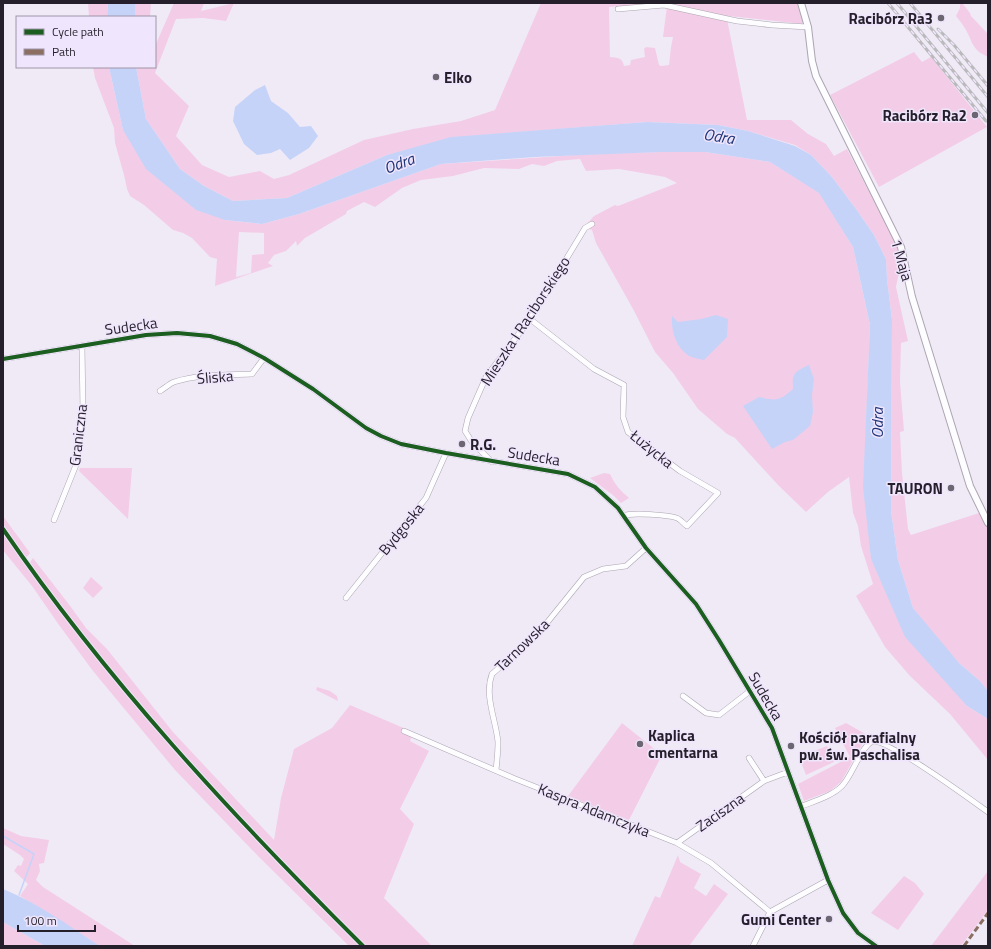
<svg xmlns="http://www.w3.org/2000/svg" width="991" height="949" font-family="'Titillium Web',sans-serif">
<rect width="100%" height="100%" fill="#f0eaf7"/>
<path fill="#f3cde7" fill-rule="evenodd" d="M88,3h20l-1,14h-18z
M135,3h16l-1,14h-15z
M174,3h30l-3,8 33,-8 -8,18 -23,-3 -27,1 -21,54 34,33 -13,30 26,29 27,12 31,-6 14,8 15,-4 75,-35 49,-11 48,-8 34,-11 46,-107h257l6,17 -2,4 -73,-8 -1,8 19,96h44l17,14 18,10 8,12 13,-7 49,94 6,27 -4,7 -2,10 12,54 -7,2 -1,39 4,49 -4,1 2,41 6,56 3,6 68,-22 9,14v164l-8,-10 -21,-18 -17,-18 -29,-37 -15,-48 -7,-49 1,-191 -5,-41 -1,-20 -12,-24 -18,-26 -24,-32 -21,-22 -16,-10 -47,-14 -30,-6 -71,-3 -176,14 -84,19 -100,43 -54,3 -29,-15 -24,-17 -34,-50 -10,-52h19v-21zM634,5l33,1 -4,31h10l-2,10 -2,18 -8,1 -2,-1 -4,-17 -9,-1 -2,2 1,8 -14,3 -1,5 -6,1c-2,-9 -6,-8 -14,-9l-1,-50z
M960,3l3,1 7,9 1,3 17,18v23c-12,-6 -14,-9 -19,-21 -3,-7 -8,-14 -13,-20l4,-8z
M914,52l8,10 9,-5 56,70 -108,60 -49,-92z
M93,67h16l14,63 102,90 37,4 37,-10 142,-50 150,-10 71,-2h43l65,10 50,31 33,54 17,78 -4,103 5,131 96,147 21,13v41l-38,-46 -40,-38 -25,-29 -29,-51 17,-12 -12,-38 -3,-20 -5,-13 -4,-36 -21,15 -22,20 -27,-26 -44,-48 -8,-4 -29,-25 -25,-36 -18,-21 -22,-43 -37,-66 -4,-13 -8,-3 10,-11 21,-11 3,1 59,-23 -12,-6 -46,-8 -33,2 -6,-12 -23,2 -13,5 -12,-2 -13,5 -35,-1 -31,8 -32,4 -19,8 -27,19 -11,-5 -17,9 -1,3 -41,24 -8,8 -1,-5 -10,10 -12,4 -6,8 5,3 -58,20 2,-27 -7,-2 -18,-19 -9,-5 -10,-3 -29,-25 -14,-9 -3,-7 -3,-14 -9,-32 -1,-15 -19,-50zM239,232l25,1v21l-12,1 -1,18 -15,4z
M80,468h52l-4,51 -49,-48z
M604,473l6,1c5,11 10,16 19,24l-8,5 -7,-7 -24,-18z
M3,516l27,37 -5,6 -22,-32z
M3,532c104,150 229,286 358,414h-12l-91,-90 -83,-86 -82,-99 -34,-46 -27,-39 -26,-32 -3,-4z
M33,558l38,49 15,21 21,21 66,83 101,108 7,-42 13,-49 38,-21 18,-23 63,27 -3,9 19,10 -29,58 14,15 -30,74 48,48h-68l-155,-161 -64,-73 -28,-35 -88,-113z
M91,577l12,11 -10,10 -10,-10z
M317,687l13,4 7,5 1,5 -22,-11z
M622,723l40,32 -33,65 -61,-24z
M846,723l23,13 -3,6 -2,-1 -23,41 -11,9 -26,10 -6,-17 52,-27 -15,-29z
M827,746l7,16 -28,13 -7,-18z
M3,828l18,8 28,4 -5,23 -5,1 1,7 -4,9 7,7 92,59h-35l-80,-50 8,-12 -14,-13 4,-6 3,1 3,-7 -4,-4 -17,-11z
M678,855l2,7 21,12 -7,14 12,8 8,-12 14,10 -39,52h-57l23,-50 5,2z
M988,871v39l-27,36h-30z
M904,876l11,7 9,11 -26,36 -27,-17z
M3,922l42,24h-42z"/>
<path fill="#c6d3f8" d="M108,3h27v14h-28z
M109,67h27l10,52 34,50 24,17 29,15 54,-3 100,-43 64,-18 64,-5 132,-10 71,3 30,6 47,15 16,9 21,22 24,32 18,26 12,24 1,20 5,41 -1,191 7,49 15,48 46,55 21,18 8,10v28l-21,-13 -62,-69 -34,-78 -8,-72 7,-162 -17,-78 -34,-54 -49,-31 -65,-10h-43l-127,5 -94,7 -142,50 -37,10 -37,-4 -29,-10 -50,-41 -23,-39z
M265,85l6,16 17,12 12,14 11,-1 7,10 -9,12 -19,12 -10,-11 -9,4 -14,2 -13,-11 -11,-23 2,-14 20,-17z
M716,315l12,4 -1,18 -23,23c-4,-1 -11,-2 -15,-4 -14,-9 -18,-26 -17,-40l6,6 23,-3z
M809,365l5,14 -2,16 1,17 -3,14 -17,14 -8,2 -13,7 -29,-43 16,-9c18,4 20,4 34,-8 -1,-16 1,-17 16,-24z
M3,889c35,14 66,37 97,57h-55l-42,-24z"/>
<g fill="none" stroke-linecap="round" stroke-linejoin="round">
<path stroke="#c6d3f8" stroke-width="1.5" d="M3,836l31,18 -15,41"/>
<defs>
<path id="minor" d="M618,9l46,-4 73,16 35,4 36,2
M530,319l64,50 30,16 -1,32 5,15 52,39 38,22 -31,33c-3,-2 -7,-7 -10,-8 -9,-3 -46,-6 -54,-2
M3,359l143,-24 31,-2 33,3 27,8 27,14 49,31 53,39 15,8 20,8 45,9 122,21 27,13 23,21 28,40 50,56 23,36 53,88 56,152 15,33 15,20 18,13
M160,391c5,-3 9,-7 14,-9 24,-8 52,-7 78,-8l12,-16
M492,462l-20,-20 -7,-11 3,-13 18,-41 44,-58 55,-91 7,-4
M54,520l22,-55 7,-53 -1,-66
M346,598l80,-100 20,-45
M683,696l23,17 13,2 31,-24
M404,731l109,47 164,65 34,20 59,49
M749,758l15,23
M496,770c1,-9 2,-19 2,-28 -2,-22 -14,-46 -6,-68l45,-39 47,-58 19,-8 23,-3 20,-18
M802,806c13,-5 30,-10 40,-20 10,-10 18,-37 29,-44 12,-7 103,60 117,70
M677,843l87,-62 24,-9
M753,946l17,-34 58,-32"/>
<path id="tertiary" d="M801,3l7,24 4,34 4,15 85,171 11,50 58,189 18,37"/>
</defs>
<use href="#minor" stroke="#aba6b0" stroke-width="6"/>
<use href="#tertiary" stroke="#aba6b0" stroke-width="8"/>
<use href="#minor" stroke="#fdfcfe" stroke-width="5"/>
<use href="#tertiary" stroke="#fdfcfe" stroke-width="6"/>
<defs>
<path id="rail" d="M888,3l98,118
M897,3l91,110
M910,3l78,94
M938,29l16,16 34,41"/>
</defs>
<use href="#rail" stroke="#bab9bc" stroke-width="3"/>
<use href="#rail" stroke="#efe5fc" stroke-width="1.5" stroke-dasharray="4.5" stroke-linecap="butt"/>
<path stroke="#8d6e63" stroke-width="3" stroke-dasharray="6 3" stroke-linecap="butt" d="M964,946l24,-33"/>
<defs>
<path id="cycleway" d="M3,359l143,-24 31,-2 33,3 27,8 27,14 49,31 53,39 15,8 20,8 45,9 122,21 27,13 23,21 28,40 50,56 23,36 53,88 56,152 15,33 15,20 18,13
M3,529c104,152 230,287 360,417"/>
</defs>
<use href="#cycleway" stroke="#efe5fc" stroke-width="6"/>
<use href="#cycleway" stroke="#1b5e20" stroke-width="4"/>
</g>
<g fill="#6b6672" stroke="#efe5fc" stroke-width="1.5">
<circle cx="941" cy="18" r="4"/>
<circle cx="436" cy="77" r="4"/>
<circle cx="975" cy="115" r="4"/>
<circle cx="462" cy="444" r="4"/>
<circle cx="951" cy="488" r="4"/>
<circle cx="640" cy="744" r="4"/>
<circle cx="791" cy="746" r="4"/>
<circle cx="829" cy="919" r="4"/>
</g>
<g text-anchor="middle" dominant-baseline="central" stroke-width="3" stroke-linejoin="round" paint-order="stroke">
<g font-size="15" font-weight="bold" fill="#241f2a" stroke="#efe5fc" text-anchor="end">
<text x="933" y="18">Racibórz Ra3</text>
<text x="444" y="77" text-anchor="start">Elko</text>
<text x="967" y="115">Racibórz Ra2</text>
<text x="470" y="444" text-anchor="start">R.G.</text>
<text x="943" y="488">TAURON</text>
<text x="648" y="735" text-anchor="start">Kaplica<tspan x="648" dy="17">cmentarna</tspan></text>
<text x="799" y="737" text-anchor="start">Kościół parafialny<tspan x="799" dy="17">pw. św. Paschalisa</tspan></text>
<text x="821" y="919">Gumi Center</text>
</g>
<g font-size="15" fill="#241f2a" stroke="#efe5fc">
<text transform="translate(902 260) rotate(74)">1 Maja</text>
<text transform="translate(525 321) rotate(-57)">Mieszka I Raciborskiego</text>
<text transform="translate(131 326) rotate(-8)">Sudecka</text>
<text transform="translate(215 377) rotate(-5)">Śliska</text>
<text transform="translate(78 435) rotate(-83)">Graniczna</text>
<text transform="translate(652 449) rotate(39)">Łużycka</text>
<text transform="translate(534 456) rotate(9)">Sudecka</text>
<text transform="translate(401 529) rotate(-51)">Bydgoska</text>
<text transform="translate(522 645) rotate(-44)">Tarnowska</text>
<text transform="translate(766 696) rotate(60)">Sudecka</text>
<text transform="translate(594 810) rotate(22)">Kaspra Adamczyka</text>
<text transform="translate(720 812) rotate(-35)">Zaciszna</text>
</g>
<g font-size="16" font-style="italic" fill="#1c3376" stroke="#efe5fc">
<text transform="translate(719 136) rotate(9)">Odra</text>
<text transform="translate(399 163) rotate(-20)">Odra</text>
<text transform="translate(877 423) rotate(-90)">Odra</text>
</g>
</g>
<rect width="991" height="949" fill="none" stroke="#241f2a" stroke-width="8"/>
<rect x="16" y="16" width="140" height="52" fill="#efe5fc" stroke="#9e96a8"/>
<rect x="24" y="29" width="20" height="6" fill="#1b5e20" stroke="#9e96a8"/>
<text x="52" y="36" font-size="12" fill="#241f2a">Cycle path</text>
<rect x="24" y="49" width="20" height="6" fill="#8d6e63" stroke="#9e96a8"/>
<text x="52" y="56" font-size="12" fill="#241f2a">Path</text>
<path d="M18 925v6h77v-6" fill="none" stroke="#241f2a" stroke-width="2"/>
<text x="24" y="925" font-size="12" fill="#241f2a" stroke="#efe5fc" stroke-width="3" paint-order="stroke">100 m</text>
</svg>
